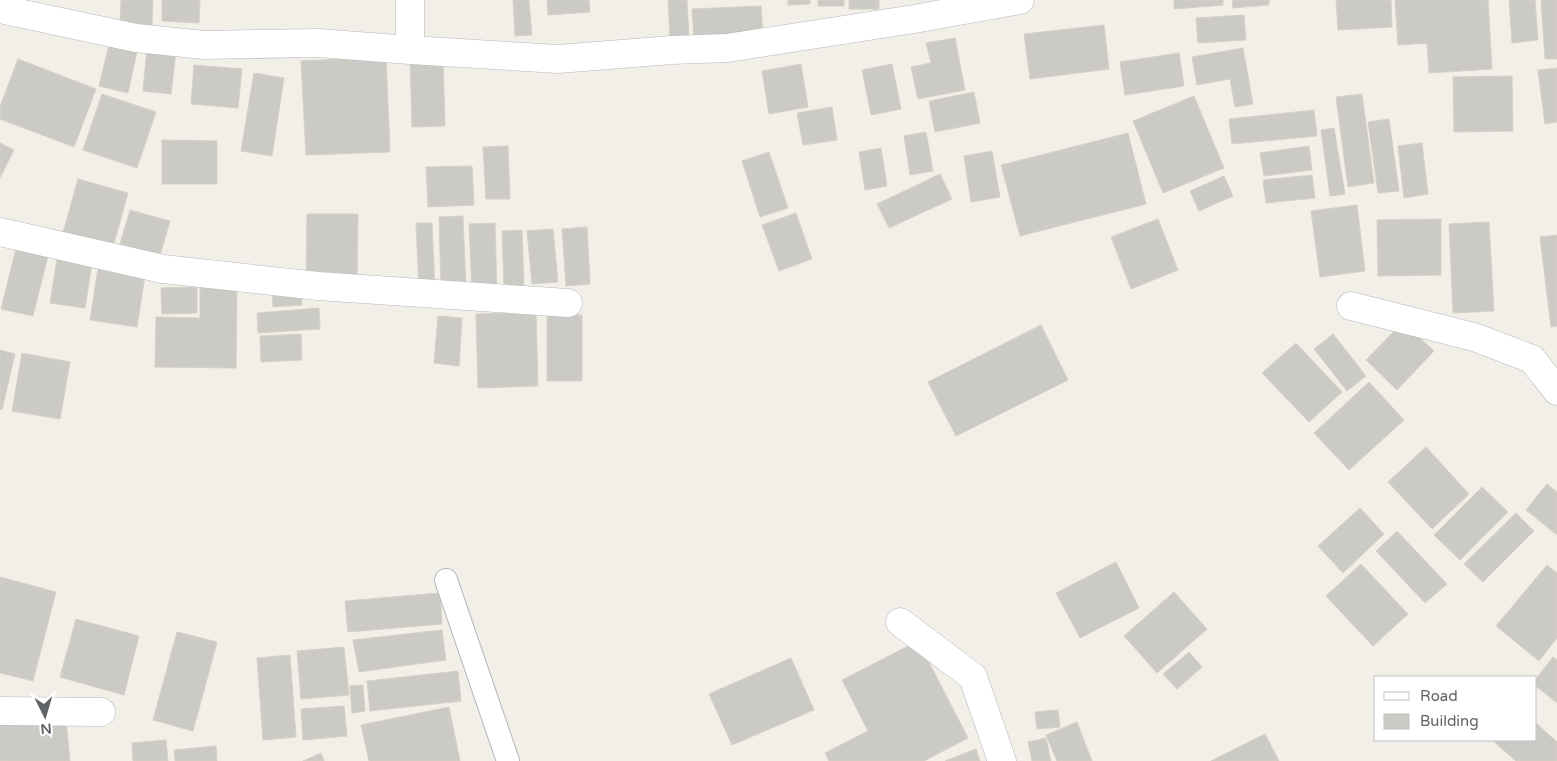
<svg xmlns="http://www.w3.org/2000/svg" width="1557" height="761" font-family="'Varela Round',sans-serif">
<rect width="100%" height="100%" fill="#f1efe8"/>
<path fill="#cccac5" stroke="#d6d1c6" d="M121,0h32l-1,25 -32,-1z
M162,0h38l-1,23 -37,-2z
M513,0h16l3,35 -17,1z
M547,0h42l1,12 -42,3z
M668,0h19l2,37 -19,1z
M788,0h22v4l-22,1z
M818,0h26v6h-26z
M849,0h30v9h-30z
M1174,0h49v5l-49,4z
M1232,0h37v5l-36,3z
M1336,0h55l1,27 -54,3z
M1395,0h93l4,69 -63,4 -2,-30 -29,2z
M1509,0h26l3,40 -26,3z
M1541,0h16v59h-12z
M761,6l2,30 -69,3 -2,-30z
M1244,15l2,25 -48,3 -2,-25z
M1104,25l5,44 -79,10 -6,-45z
M955,38l10,52 -47,9 -7,-32 20,-4 -5,-20z
M110,41l28,6 -10,46 -29,-7z
M147,48l29,3 -5,43 -28,-3z
M1243,48l10,56 -18,3 -5,-28 -33,6 -5,-28z
M1179,53l5,33 -59,9 -5,-33z
M386,57l4,95 -84,3 -5,-94z
M443,57l2,69 -33,1 -2,-68z
M18,59l78,30 -22,58 -74,-28v-12z
M801,64l7,43 -39,7 -7,-43z
M892,64l9,45 -30,6 -9,-45z
M194,65l48,4 -4,39 -47,-4z
M1557,68v54l-12,2 -7,-54z
M254,73l30,5 -12,78 -31,-5z
M1512,76l1,55 -59,1 -1,-55z
M974,92l6,31 -45,9 -6,-31z
M102,94l54,18 -19,56 -54,-18z
M1362,94l12,89 -26,4 -12,-90z
M1194,96l30,72 -61,25 -30,-72z
M832,107l5,33 -34,5 -6,-32z
M1314,110l3,26 -85,8 -3,-25z
M1389,119l10,72 -21,2 -10,-71z
M1334,128l11,66 -15,2 -9,-66z
M926,132l7,39 -23,4 -6,-39z
M1128,133l18,71 -126,32 -19,-71z
M162,140l55,1v43h-55z
M0,143l14,7 -14,28z
M1422,143l6,51 -24,4 -6,-52z
M508,146l2,53h-24l-3,-52z
M1309,146l3,24 -48,6 -4,-23z
M881,148l6,38 -22,4 -6,-38z
M992,151l8,46 -29,5 -7,-46z
M769,152l19,56 -28,9 -18,-56z
M472,166l2,39 -46,2 -2,-40z
M940,174l12,25 -63,29 -12,-24z
M1312,175l3,23 -49,5 -3,-23z
M1224,176l9,20 -34,15 -9,-20z
M78,179l50,14 -15,54 -50,-14z
M1357,205l8,66 -45,6 -9,-66z
M130,210l40,11 -10,34 -40,-11z
M796,213l16,46 -33,12 -17,-46z
M307,214h51l-1,64h-51z
M463,216l3,73 -25,1 -2,-73z
M1158,219l20,51 -47,19 -20,-52z
M1441,219v56l-63,1 -1,-56z
M1489,222l5,89 -41,2 -4,-89z
M416,223h16l3,65h-16z
M495,223l2,67 -25,1 -3,-67z
M587,227l3,57 -24,2 -4,-57z
M553,229l5,53 -26,2 -5,-53z
M522,230l2,57 -20,1 -2,-57z
M1557,235v91l-6,1 -11,-90z
M17,244l32,8 -16,64 -32,-7z
M58,252l35,5 -8,51 -35,-5z
M99,262l47,7 -9,58 -47,-7z
M200,283l37,1 -1,84 -81,-1 1,-50 44,1z
M197,287v26l-35,1 -1,-26z
M301,290l1,15 -29,2 -1,-15z
M319,308l1,21 -62,4 -1,-20z
M536,312l2,74 -60,2 -2,-74z
M547,315h35v66h-35z
M438,316l24,2 -3,48 -25,-3z
M1403,322l31,29 -37,39 -31,-30z
M1041,325l27,55 -112,56 -28,-54z
M301,334l1,26 -41,2 -1,-26z
M1333,334l33,42 -19,15 -33,-42z
M1296,343l46,49 -33,30 -47,-49z
M0,350l15,4 -13,56 -2,-1z
M22,353l48,9 -10,57 -48,-8z
M1369,382l35,38 -55,50 -35,-37z
M1426,447l43,47 -37,35 -44,-47z
M1547,484l10,8v43l-31,-25z
M1482,487l26,25 -48,48 -26,-25z
M1360,508l24,26 -41,39 -25,-27z
M1516,513l18,18 -51,51 -19,-18z
M1397,531l50,53 -22,19 -49,-52z
M1116,562l23,46 -59,30 -24,-45z
M1361,564l47,50 -35,32 -47,-50z
M1547,565l10,8v65l-18,23 -43,-35z
M0,577l56,15 -23,89 -33,-8z
M1174,592l33,37 -50,44 -33,-37z
M440,593l2,31 -94,8 -3,-31z
M76,619l63,17 -15,59 -64,-18z
M442,630l4,30 -87,12 -6,-32z
M177,632l40,10 -24,89 -40,-11z
M918,641l50,97 -44,23h-95l-4,-8 43,-22 -26,-51z
M344,647l5,48 -48,4 -4,-48z
M1189,652l13,15 -25,22 -14,-15z
M290,655l6,82 -33,3 -6,-82z
M1553,657l4,3v43l-21,-17v-7z
M791,658l23,52 -82,35 -23,-51z
M458,671l3,30 -91,10 -3,-30z
M363,685l2,26 -13,2 -2,-27z
M344,706l3,30 -44,4 -2,-31z
M449,707l11,54h-91l-8,-36z
M1058,710l2,17 -23,2 -2,-17z
M66,719l4,42h-70v-37z
M1077,722l15,39h-35l-11,-26z
M1536,723l21,19v19h-41l-24,-21h44z
M1265,734l14,27h-68z
M1046,738l5,23h-19l-4,-19z
M166,740l2,21h-35l-1,-18z
M216,746l1,15h-42l-1,-11z
M976,749l4,12h-35z
M321,753l3,8h-21z"/>
<g fill="none" stroke-linecap="round" stroke-linejoin="round">
<defs>
<path id="lane" d="M446,580l62,181"/>
<path id="street" d="M410,0v50
M0,9l136,29 68,7 114,-2 92,7 148,9 114,-9 55,-2 187,-29 106,-19
M0,232l163,37 155,17 250,17
M1351,306l123,31 58,22 25,32
M900,622l73,55 29,84
M0,711l101,1"/>
</defs>
<use href="#lane" stroke="#b5b8bc" stroke-width="24"/>
<use href="#street" stroke="#b5b8bc" stroke-width="29"/>
<use href="#lane" stroke="#fff" stroke-width="22"/>
<use href="#street" stroke="#fff" stroke-width="28"/>
</g>
<rect x="1374" y="676" width="162" height="65" fill="#ffffff" stroke="#bfc1c3"/>
<rect x="1384" y="692" width="25" height="8" fill="#ffffff" stroke="#bfc1c3"/>
<text x="1420" y="701" font-size="15" fill="#5f6368">Road</text>
<rect x="1384" y="714" width="25" height="15" fill="#cccac5" stroke="#bfc1c3"/>
<text x="1420" y="726" font-size="15" fill="#5f6368">Building</text>
<g transform="translate(45 716) rotate(175)" stroke="#ffffff" stroke-width="4" paint-order="stroke">
<path d="M0-4L9 19L0 12L-9 19Z" fill="#5f6368"/>
<text y="-8" font-size="14" font-weight="bold" text-anchor="middle" fill="#5f6368">N</text>
</g>
</svg>
